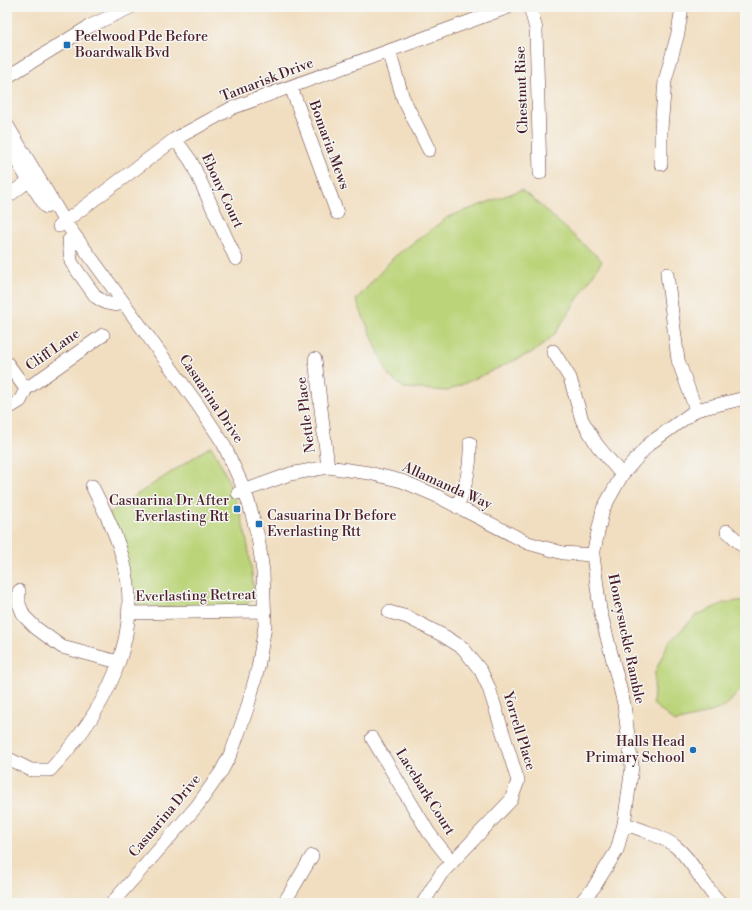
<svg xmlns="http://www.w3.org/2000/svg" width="752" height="910" font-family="'Libre Bodoni',serif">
<rect width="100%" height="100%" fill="#f6f6f2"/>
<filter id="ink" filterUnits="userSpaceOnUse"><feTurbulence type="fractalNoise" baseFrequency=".025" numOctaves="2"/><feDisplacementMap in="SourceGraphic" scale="8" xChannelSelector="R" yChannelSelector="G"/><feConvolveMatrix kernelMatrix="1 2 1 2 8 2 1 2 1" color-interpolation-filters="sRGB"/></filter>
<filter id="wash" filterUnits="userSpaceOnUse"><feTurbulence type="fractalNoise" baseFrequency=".012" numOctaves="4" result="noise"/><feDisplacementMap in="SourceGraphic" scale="16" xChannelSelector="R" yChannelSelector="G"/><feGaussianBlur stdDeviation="0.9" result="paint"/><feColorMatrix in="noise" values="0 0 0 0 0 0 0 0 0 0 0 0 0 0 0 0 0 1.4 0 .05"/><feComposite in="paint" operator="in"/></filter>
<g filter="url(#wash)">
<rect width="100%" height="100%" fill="#f1dec0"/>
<path fill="#bbd479" stroke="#827a52" d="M521,190l11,8 70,63 -47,73 -20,17 -87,40 -44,-3 -15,-12 -33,-76 38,-43 54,-40z
M211,446c28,49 39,94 43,150l-6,8 -6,3 -101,1 -7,-6 -25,-89z
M745,600v85l-20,22 -26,9 -24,6 -22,-18 2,-32 13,-28 27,-28 29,-13z"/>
</g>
<g filter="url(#ink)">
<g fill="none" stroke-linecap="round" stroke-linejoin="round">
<defs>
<path id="minor" d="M530,7l6,22 4,144
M389,51l14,47 26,52
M7,77l83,-51 41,-19
M291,87l46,126
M7,125l58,97 133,183 25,38 22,48 6,20 7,26 5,35 2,54 -7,42 -11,41 -15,42 -11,21 -24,34 -85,97
M175,139l16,22 45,98
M7,146l39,61
M661,164v-35l4,-48 13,-48 4,-26
M7,197l28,-21
M59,226l116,-87 57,-31 277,-101
M69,240l2,22 25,35 10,6 10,2
M667,274l11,86 18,50
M553,351l17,27 12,42 15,25 25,30
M315,359l13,108
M7,363l19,26
M7,409l13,-8 6,-12 77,-54
M238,493l52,-19 38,-7 41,6 33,8 33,14 93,48 35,10 30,2
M457,507c10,-22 14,-41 13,-64
M727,531l18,17
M19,591v13l5,12 12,12 26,19 56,15
M389,612l18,5 37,19 19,12 18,23 8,17 29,93 -7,19 -70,74 -18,29
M128,613l137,-2
M372,738l57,95 23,29
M7,758l24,12h19c53,-56 95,-131 73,-211 -7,-26 -19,-49 -31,-73
M624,824c12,3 41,14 51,22 18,14 28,41 46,57
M284,903l28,-47
M580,903l14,-16 23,-37 7,-26 8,-57 -8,-63 -24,-94 -7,-55 10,-46 19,-34 27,-31 47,-34 49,-12"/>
</defs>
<use href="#minor" stroke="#633c41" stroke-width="14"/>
<use href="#minor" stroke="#fff" stroke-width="13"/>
</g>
</g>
<g fill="#1f6fb2" stroke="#f6f6f2" stroke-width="1.5">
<rect x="63" y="41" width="8" height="8" rx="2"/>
<rect x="233" y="505" width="8" height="8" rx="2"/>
<rect x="255" y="520" width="8" height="8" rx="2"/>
<circle cx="693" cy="750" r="4"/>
</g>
<g text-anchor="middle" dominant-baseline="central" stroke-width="3" stroke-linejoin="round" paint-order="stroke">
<g font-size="14" fill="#4a1f2b" stroke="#f6f6f2" text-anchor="start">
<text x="75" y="37">Peelwood Pde Before<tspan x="75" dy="16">Boardwalk Bvd</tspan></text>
<text x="229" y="501" text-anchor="end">Casuarina Dr After<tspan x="229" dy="16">Everlasting Rtt</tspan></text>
<text x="267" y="516">Casuarina Dr Before<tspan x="267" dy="16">Everlasting Rtt</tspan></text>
<text x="685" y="742" text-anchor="end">Halls Head<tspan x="685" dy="16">Primary School</tspan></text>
</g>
<g font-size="14" fill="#4a1f2b" stroke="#f6f6f2">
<text transform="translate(267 80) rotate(-21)">Tamarisk Drive</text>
<text transform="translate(522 90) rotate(-92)">Chestnut Rise</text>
<text transform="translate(329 145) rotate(70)">Bomaria Mews</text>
<text transform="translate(222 191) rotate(65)">Ebony Court</text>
<text transform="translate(53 350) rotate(-35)">Cliff Lane</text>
<text transform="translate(211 399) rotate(56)">Casuarina Drive</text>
<text transform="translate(306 415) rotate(-97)">Nettle Place</text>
<text transform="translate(447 486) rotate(24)">Allamanda Way</text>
<text transform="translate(196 596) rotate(-1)">Everlasting Retreat</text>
<text transform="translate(626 639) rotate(78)">Honeysuckle Ramble</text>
<text transform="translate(519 731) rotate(73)">Yorrell Place</text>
<text transform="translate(425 792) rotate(58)">Lacebark Court</text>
<text transform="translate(165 816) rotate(-50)">Casuarina Drive</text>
</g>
</g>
<rect width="752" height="910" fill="none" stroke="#f6f6f2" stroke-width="24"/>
</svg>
